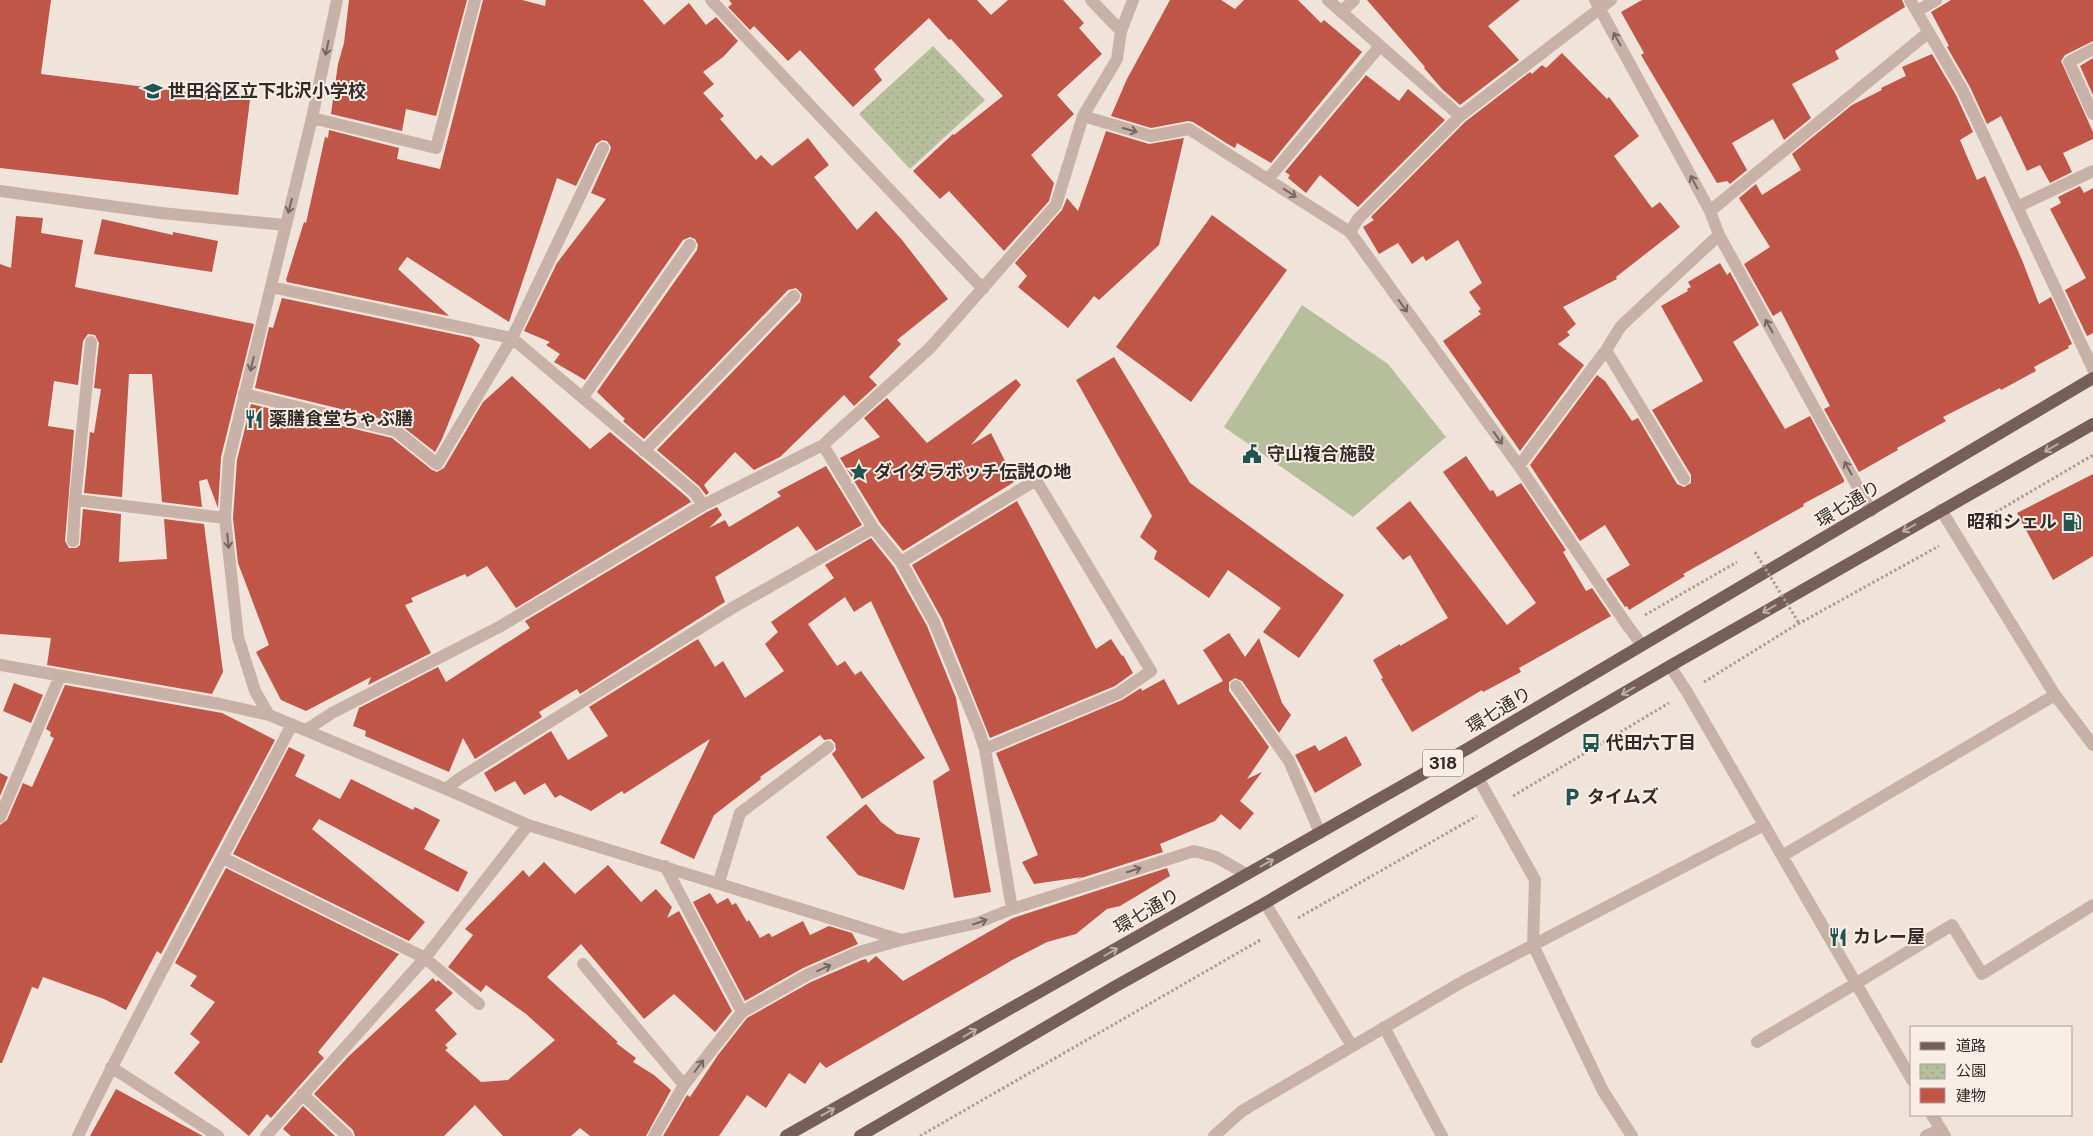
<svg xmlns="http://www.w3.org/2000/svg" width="2093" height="1136" viewBox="0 0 2093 1136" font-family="'Public Sans','Noto Sans JP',sans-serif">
	<defs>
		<pattern id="park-dots" width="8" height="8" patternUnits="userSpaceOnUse" patternTransform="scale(1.25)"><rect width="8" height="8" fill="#b7be9b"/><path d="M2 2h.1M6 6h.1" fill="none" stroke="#9ea386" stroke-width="1.8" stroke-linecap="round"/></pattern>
	</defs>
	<rect width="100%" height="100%" fill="#f0e3da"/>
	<!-- park -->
	<path fill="url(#park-dots)" d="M933 46 985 100 910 169 859 114Z"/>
	<!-- pitch -->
	<path fill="#b7be9b" d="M1302 305 1388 364 1446 437 1353 517 1224 427Z"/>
	<!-- building -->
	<path fill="#c05648" d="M0 0H51L41 74 250 100 238 195 0 168Z
		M349 0H467L436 116 406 109 402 131 331 114 338 64 344 43Z
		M483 0H522L545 6 546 0H643L664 25 689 3 706 25 716 17 738 41 723 57 703 72 714 84 703 93 724 116 720 119 756 160 761 155 772 166 808 138 829 165 814 177 857 230 876 211 902 240 948 299 897 340 901 344 869 377 877 385 854 406 844 395 780 457 754 470 735 452 704 485 709 493 706 495 699 486 657 450 800 302 802 294 796 288 788 290 644 439 623 421 625 419 597 392 697 250 698 245 695 239 690 237 683 240 585 380 554 362 560 354 546 345 550 342 524 331 557 263 606 199 591 193 610 151 611 147 607 141 602 140 596 144 576 186 557 178 509 322 407 257 398 269 449 316 287 282 286 280 304 222 306 223 325 137 328 138 329 130 399 148 397 159 440 169Z
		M729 0H977L991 15 1008 0H1063L1084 23 1079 28 1102 54 1057 95 1074 114 1031 155 1054 183 1049 201 1004 251 949 191 940 199 913 171 953 134 954 135 1003 96 951 39 949 40 929 18 874 69 882 80 853 107 800 50 788 61 754 26 750 30 728 7 732 4Z
		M1170 0H1221L1235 9 1244 0H1298L1321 23 1324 20 1362 52 1271 163 1237 143 1235 148 1231 146 1193 122 1188 121 1151 128 1111 116 1127 79Z
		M1367 0H1520L1488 26 1519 60 1460 105 1442 89 1424 68 1425 67Z
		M1642 0H1902L1905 7 1835 51 1839 59 1792 84 1811 118 1784 140 1773 119 1732 143 1747 170 1730 184 1727 181 1717 183 1641 55 1644 53 1621 12Z
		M1951 0H2093V41L2065 55 2061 61 2093 132V139L2063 153 2072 172 2050 183 2040 165 2027 171 2001 116 1987 124 1970 87 1947 47 1949 46 1931 12Z
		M1562 53 1607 99 1609 97 1639 136 1614 156 1652 208 1660 202 1680 227 1616 277 1617 279 1563 307 1576 324 1567 332 1570 335 1558 344 1584 365 1520 451 1443 341 1481 314 1478 311 1481 309 1469 292 1482 283 1458 240 1426 261 1423 256 1412 264 1398 243 1379 254 1363 227 1374 220 1371 217 1465 122 1530 72 1532 74 1542 65 1546 68Z
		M1932 54 1956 95 1973 132 1960 140 1977 180 1985 176 2022 260 2039 304 2051 297 2072 344 2068 346 2069 348 2034 367 2036 371 2001 390 2000 388 1943 417 1946 421 1897 448 1898 450 1859 472 1824 409 1830 406 1781 311 1773 316 1744 264 1770 247 1739 198 1756 184 1762 195 1801 170 1792 154 1852 105 1882 90 1881 88 1906 76 1902 67Z
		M2093 58V95L2080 66Z
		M1366 75 1399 101 1408 89 1445 120 1358 207 1320 175 1306 193 1288 178 1290 175 1285 172Z
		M1106 131 1149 144 1184 138 1159 245 1099 300 1094 296 1068 328 1018 287 1027 276 1015 263 1062 210 1067 198 1078 211Z
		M2080 186 2084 193 2093 188V333L2087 336 2065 290 2086 278 2050 209 2061 203 2058 197Z
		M1212 215 1287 270 1191 402 1116 347Z
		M16 216 43 218 41 233 83 240 75 287 254 324 221 457 218 508 207 479 199 481 202 507 162 502 152 374H129L122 497 84 493 90 432 94 433 101 389 94 388 99 343 95 335 88 334 83 341 78 385 54 381 48 426 74 430 65 541 69 548H76L80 545 83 509 121 514 119 562 167 559 164 519 204 524 223 672 212 694 47 665 51 638 0 634V264L11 268Z
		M102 219 173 235V232L218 241 212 272 94 254Z
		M1720 263 1727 275 1730 272 1759 325 1733 342 1785 429 1810 416 1844 480V482L1803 504 1804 506 1683 574 1685 576 1629 610 1627 606 1625 607 1606 579 1630 565 1605 525 1580 541 1530 465 1597 375 1605 381 1632 421 1638 418 1677 484 1684 487 1691 483V475L1652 410 1703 381 1661 306 1688 291 1687 289 1691 287 1688 282Z
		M282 298 472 338 480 345 442 439 435 452 398 423 255 388 269 327 273 328Z
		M1114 357 1190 483 1344 595 1299 658 1263 632 1281 608 1228 570 1209 598 1154 559 1157 551 1140 537 1152 516 1076 380Z
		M512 376 590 449 610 432 688 498 691 502 516 608 487 566 467 577 465 574 411 598 413 602 405 605 431 653 368 685 371 677 306 711 281 700 256 652 269 645 238 563 233 518 237 460 251 404 392 438 432 470 437 472 444 468 483 402Z
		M1016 379 1021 385 971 445 991 433 1014 479 1013 480 1014 482 903 551 880 523 840 458 880 437 864 418 887 398 927 443Z
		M1466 456 1490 491 1493 490 1497 497 1521 483 1566 550 1563 552 1586 591 1592 588 1611 616 1519 668 1521 672 1483 692 1482 690 1412 732 1381 679 1383 678 1373 660 1400 644V646L1448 618 1410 555 1403 560 1376 528 1410 501 1507 625 1536 603 1443 472Z
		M826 466 862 525 816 551 798 526 715 577 725 602 580 694 577 689 539 712 542 717 475 759 463 738 449 772 365 736 366 731 353 726 359 708 438 667 446 682 530 628 525 621 707 512 717 507 722 515 709 528 725 520 729 527 781 496 777 492Z
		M2093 474V556L2053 580 2017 513Z
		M1017 501 1096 649 1111 639 1122 656 1123 655 1133 673 1115 686 990 738 942 619 912 565Z
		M871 538 894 567 927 626 956 698 991 892 954 898 933 781 950 770 871 601 854 612 845 597 808 624 837 666 845 661 855 675 861 671 925 758 862 799 832 754 836 750 835 743 831 739 824 740 820 735 760 777 761 779 714 815 694 859 660 843 710 739 624 794 622 791 591 811 560 795 555 798 545 783 524 795 515 781 495 792 484 773 551 731 568 760 608 736 589 707 698 639 715 667 723 661 745 698 784 671 765 644 778 632 771 622 834 578 825 565Z
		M1229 633 1245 657 1259 638 1282 703 1291 715 1279 733 1242 681 1235 678 1229 682V691L1269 747 1247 779 1262 772 1240 801 1254 813 1240 830 1221 814 1215 821 1160 844 1163 852 1075 880 1082 877 1034 884 1022 862 1038 855 996 753 1122 700 1141 688 1142 691 1164 679 1178 705 1223 681 1203 650Z
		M14 683 43 695 31 723 3 711Z
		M65 685 222 713 275 740 161 954 157 951 126 1010 104 999 43 977 38 989 32 987 2 1063H0V825L7 820 23 783 32 787 54 738 50 736 51 732 46 729Z
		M1346 736 1362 765 1315 793 1295 755 1315 745 1319 751Z
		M289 747 305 755 295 776 340 799 351 779 413 810 415 807 440 820 424 849 468 872 458 892 319 819 312 829 425 922 409 941 233 854Z
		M0 773 8 777 0 796Z
		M866 804 881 822 897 834 920 838 904 890 858 875 826 837Z
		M544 862 575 894 608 865 641 902 656 889 672 907 667 918 679 911 732 1011 715 1032 674 994 644 1019 581 944 547 977 618 1042 616 1043 636 1058 633 1062 654 1075 671 1090 646 1136H590L580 1128 571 1136H503L475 1105 444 1136H355L353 1130 314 1094 348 1057 433 978 436 982 438 980 453 993 435 1010 457 1034 445 1045 448 1048 445 1050 481 1082 508 1080 555 1040 526 1014 486 985 481 992 448 967 473 935 465 929 523 870 529 877Z
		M226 868 399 954 318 1052 324 1058 271 1118 267 1114 249 1136 174 1073 200 1042 190 1034 215 1002 190 986 197 976 175 963Z
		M1167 868 1170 876 1120 906 1107 909 1076 934 1047 942 1014 959 826 1068 820 1062 805 1084 789 1073 766 1108 747 1095 719 1136H663L687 1095 690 1097 718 1055 747 1018 811 982 862 960 866 959 868 963 876 956 903 981 1013 918Z
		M710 893 717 904 728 898 732 905 736 903 747 922 749 920 760 938 769 933 772 937 803 921 810 935 829 926 852 933 858 944 803 968 745 1001 693 902Z
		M116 1089 203 1136H90Z
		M303 1106 335 1136H291L283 1129Z"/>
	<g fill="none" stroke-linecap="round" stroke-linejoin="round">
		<!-- path -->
		<path stroke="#b39b91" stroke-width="3" stroke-dasharray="2.5 2.5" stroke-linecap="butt" d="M1974 525 2093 455
			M1645 615 1737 562
			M1798 624 1939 546
			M1704 682 1799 623
			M1513 796 1669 703
			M1298 918 1477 816
			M920 1136 1262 939"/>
		<!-- minor -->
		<path stroke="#c8b2a7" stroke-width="12" d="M711 0 983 289
			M1091 0 1121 31
			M1328 0 1460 116
			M1595 0 1710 211 1719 235 1871 511
			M1910 0 1963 91 2093 369
			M1917 11 1936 0
			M1341 12 1354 0
			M2093 49 2069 62 2093 114
			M1083 116 1151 136 1189 129 1350 232 1519 466 1627 625 1642 645
			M312 118 436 148 475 0
			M1269 178 1379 47
			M0 191 161 213 285 225
			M2017 207 2093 171
			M1710 211 1929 32
			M1350 232 1358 219 1460 116 1611 0
			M271 287 512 338 694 492 703 505
			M1606 350 1684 479
			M244 394 396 431 437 464 512 338 603 148
			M583 397 690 245
			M823 445 873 528 901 562 934 622 979 731 985 749 1012 909
			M644 451 794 296
			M1519 466 1606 350 1621 326 1719 235
			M75 500 225 518
			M1941 510 2055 695 2093 745
			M73 541 75 500 91 342
			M901 562 1036 480 1151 671 1119 693 985 749
			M0 665 220 704 269 715 446 789 528 825 901 940
			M1670 666 1687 692 1912 1080
			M1236 686 1289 761 1320 833
			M269 715 255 691 238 637 225 518 229 459 312 118 337 0
			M306 730 332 713 501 626 703 505 823 445 930 348 1056 205 1083 116 1117 59 1121 31 1133 0
			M1478 778 1535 880 1533 945 1603 1091 1632 1136
			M446 789 460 778 734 607 873 528
			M0 817 60 676
			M1782 856 2055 695
			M223 858 425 958 479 1004
			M665 866 742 1012
			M719 882 740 813 828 747
			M1265 903 1352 1046
			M583 964 684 1085
			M1384 1027 1442 1136
			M1757 1042 1855 984 1952 925 1982 974 2093 905
			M111 1067 218 1136
			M302 1094 347 1136
			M1932 1115 1945 1136
			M78 1136C145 996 222 862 292 724
			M266 1136 425 958 528 825
			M654 1136 684 1085 742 1012 807 975 859 952 901 940 977 923 1012 909 1194 851 1216 857 1246 874
			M1214 1136 1242 1111 1462 982 1764 825
			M1926 1136 1941 1129"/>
		<!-- major -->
		<path stroke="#765f59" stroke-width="12" d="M786 1136 1467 749 2093 378
			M860 1136 1116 986 1265 903 1670 666 2093 424"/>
		<!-- path-bridge -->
		<path stroke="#b39b91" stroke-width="3" stroke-dasharray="2.5 2.5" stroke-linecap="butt" d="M1755 552 1799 623"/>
	</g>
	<!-- one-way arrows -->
	<defs><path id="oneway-shaft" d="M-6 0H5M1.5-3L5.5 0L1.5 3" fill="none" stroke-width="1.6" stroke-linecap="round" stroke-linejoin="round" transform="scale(1.25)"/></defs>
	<g stroke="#776761">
		<use href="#oneway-shaft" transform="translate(1617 39) rotate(-118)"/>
		<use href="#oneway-shaft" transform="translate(327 48) rotate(102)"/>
		<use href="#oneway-shaft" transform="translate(1130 130) rotate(16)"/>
		<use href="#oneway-shaft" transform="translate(1694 182) rotate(-118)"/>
		<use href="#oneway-shaft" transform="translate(1290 193) rotate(33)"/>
		<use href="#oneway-shaft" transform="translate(290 206) rotate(104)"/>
		<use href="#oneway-shaft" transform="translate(1403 306) rotate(54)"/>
		<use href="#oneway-shaft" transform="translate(1769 326) rotate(-119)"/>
		<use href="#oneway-shaft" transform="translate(252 364) rotate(104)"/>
		<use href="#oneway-shaft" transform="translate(1498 438) rotate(54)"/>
		<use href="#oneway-shaft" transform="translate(1848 468) rotate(-119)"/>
		<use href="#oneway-shaft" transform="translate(228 541) rotate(84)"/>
		<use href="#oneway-shaft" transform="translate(1134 870) rotate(-18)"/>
		<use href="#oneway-shaft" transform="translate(980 922) rotate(-19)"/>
		<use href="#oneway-shaft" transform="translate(824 968) rotate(-24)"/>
		<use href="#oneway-shaft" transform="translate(699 1066) rotate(-53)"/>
	</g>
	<g stroke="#beaea7">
		<use href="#oneway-shaft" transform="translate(2051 448) rotate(150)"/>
		<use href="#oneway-shaft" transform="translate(1909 528) rotate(150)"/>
		<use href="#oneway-shaft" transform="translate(1769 609) rotate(150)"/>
		<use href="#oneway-shaft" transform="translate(1628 691) rotate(150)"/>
		<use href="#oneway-shaft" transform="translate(1267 863) rotate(-29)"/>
		<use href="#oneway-shaft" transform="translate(1111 952) rotate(-30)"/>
		<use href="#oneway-shaft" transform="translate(970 1033) rotate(-30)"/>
		<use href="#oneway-shaft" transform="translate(828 1112) rotate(-29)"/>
	</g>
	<!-- icons -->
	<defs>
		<g id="school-bare" transform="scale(1.5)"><path d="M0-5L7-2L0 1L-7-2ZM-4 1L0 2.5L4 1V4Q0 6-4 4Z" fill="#1f5450" stroke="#f8eee6" stroke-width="2.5" paint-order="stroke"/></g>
		<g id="restaurant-bare" transform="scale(1.5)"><path d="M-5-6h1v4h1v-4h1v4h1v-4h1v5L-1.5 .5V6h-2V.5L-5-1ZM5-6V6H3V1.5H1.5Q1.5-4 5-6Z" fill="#1f5450" stroke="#f8eee6" stroke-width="2.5" paint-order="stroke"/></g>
		<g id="civic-bare" transform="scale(1.5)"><path d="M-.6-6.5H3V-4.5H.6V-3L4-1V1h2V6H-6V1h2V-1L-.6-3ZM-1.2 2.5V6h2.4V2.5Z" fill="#1f5450" stroke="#f8eee6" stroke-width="2.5" paint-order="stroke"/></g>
		<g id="sight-bare" transform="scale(1.5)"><path d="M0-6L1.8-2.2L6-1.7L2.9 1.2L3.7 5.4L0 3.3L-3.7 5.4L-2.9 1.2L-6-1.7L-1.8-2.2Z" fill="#1f5450" stroke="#f8eee6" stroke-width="2.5" paint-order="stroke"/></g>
		<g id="fuel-bare" transform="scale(1.5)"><path d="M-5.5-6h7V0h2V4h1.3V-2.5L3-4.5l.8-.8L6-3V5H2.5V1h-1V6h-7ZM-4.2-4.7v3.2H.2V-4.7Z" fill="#1f5450" stroke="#f8eee6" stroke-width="2.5" paint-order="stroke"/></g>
		<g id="bus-bare" transform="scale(1.5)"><path d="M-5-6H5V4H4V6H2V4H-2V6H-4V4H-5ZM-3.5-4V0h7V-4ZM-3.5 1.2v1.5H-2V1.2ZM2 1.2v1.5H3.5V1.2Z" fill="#1f5450" stroke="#f8eee6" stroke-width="2.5" paint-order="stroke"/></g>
		<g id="parking-bare" transform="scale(1.5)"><path d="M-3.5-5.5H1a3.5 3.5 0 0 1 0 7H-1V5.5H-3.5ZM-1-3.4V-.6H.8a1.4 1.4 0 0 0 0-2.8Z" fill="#1f5450" stroke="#f8eee6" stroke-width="2.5" paint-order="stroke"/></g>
	</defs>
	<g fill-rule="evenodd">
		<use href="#school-bare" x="153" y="91"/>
		<use href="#restaurant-bare" x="254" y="419"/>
		<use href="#civic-bare" x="1252" y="454"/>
		<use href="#sight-bare" x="859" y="472"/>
		<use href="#fuel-bare" x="2072" y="522"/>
		<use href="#bus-bare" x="1591" y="743"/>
		<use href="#parking-bare" x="1572" y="797"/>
		<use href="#restaurant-bare" x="1838" y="937"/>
	</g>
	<g text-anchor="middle" stroke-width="4" stroke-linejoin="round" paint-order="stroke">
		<!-- shield labels -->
		<rect fill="#f8eee6" stroke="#6f6560" stroke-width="1" x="1423" y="749.5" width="40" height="27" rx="4"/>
		<g font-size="16" font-weight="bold" fill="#342a27">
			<text x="1443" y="769">318</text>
		</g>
		<!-- poi labels -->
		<g font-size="18" font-weight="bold" fill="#342a27" stroke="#f8eee6" text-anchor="start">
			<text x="168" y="97">世田谷区立下北沢小学校</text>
			<text x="269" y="425">薬膳食堂ちゃぶ膳</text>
			<text x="1267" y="460">守山複合施設</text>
			<text x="874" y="478">ダイダラボッチ伝説の地</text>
			<text x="2057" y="528" text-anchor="end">昭和シェル</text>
			<text x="1606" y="749">代田六丁目</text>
			<text x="1587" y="803">タイムズ</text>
			<text x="1853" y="943">カレー屋</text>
		</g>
		<!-- street labels -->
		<g font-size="18" fill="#342a27" stroke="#f8eee6">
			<text transform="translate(1848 504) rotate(-31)" y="6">環七通り</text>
			<text transform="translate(1499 710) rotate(-31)" y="6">環七通り</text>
			<text transform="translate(1147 911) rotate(-30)" y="6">環七通り</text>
		</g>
	</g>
	<!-- legend -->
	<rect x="1910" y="1026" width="162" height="90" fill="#f8eee6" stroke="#aaa09a"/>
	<rect x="1920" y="1042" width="25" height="8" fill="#765f59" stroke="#aaa09a"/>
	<text x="1956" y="1051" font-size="15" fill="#342a27">道路</text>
	<rect x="1920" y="1064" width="25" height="15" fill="url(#park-dots)" stroke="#aaa09a"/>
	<text x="1956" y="1076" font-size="15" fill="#342a27">公園</text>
	<rect x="1920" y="1088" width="25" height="15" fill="#c05648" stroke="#aaa09a"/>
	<text x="1956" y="1101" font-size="15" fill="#342a27">建物</text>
</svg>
